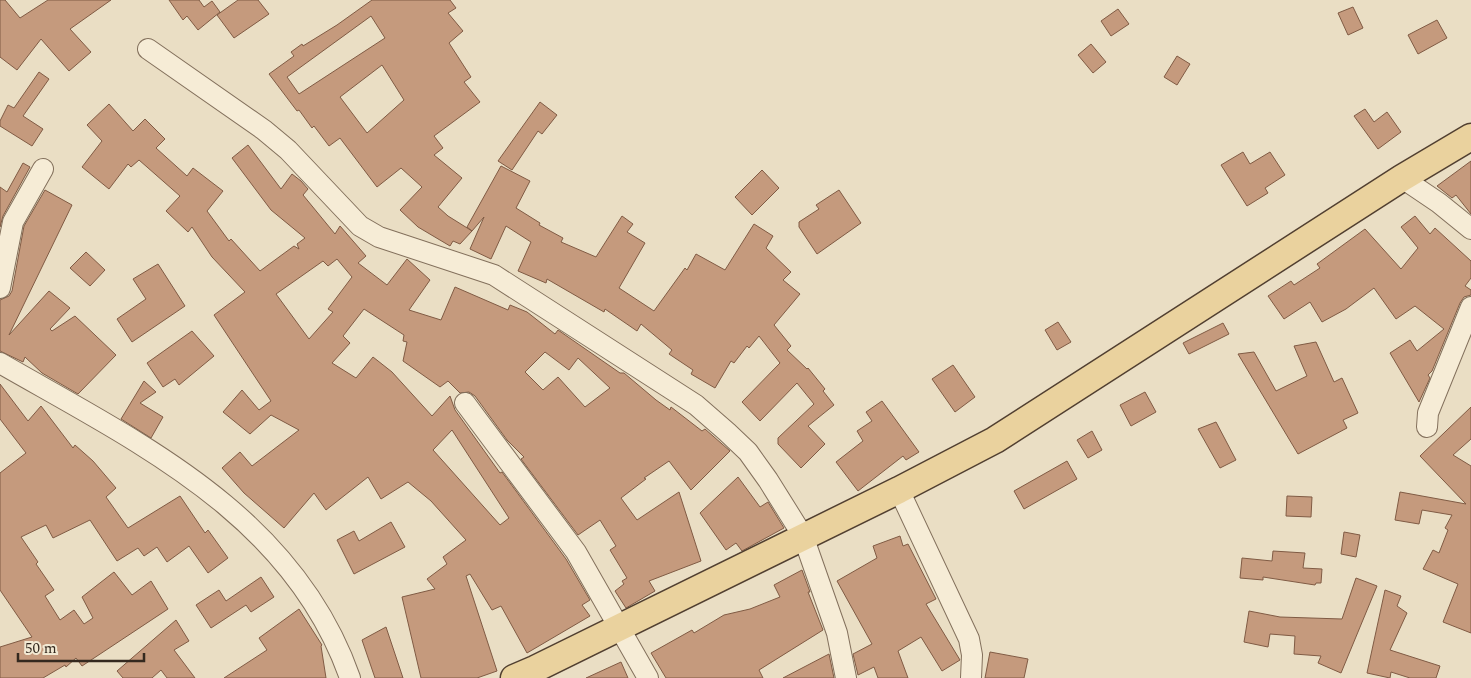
<svg xmlns="http://www.w3.org/2000/svg" width="1471" height="678" viewBox="0 0 1471 678" font-family="Spectral,serif">
	<rect width="100%" height="100%" fill="#eadec4"/>
	<!-- building -->
	<path fill="#c59a7d" stroke="#805b44" fill-rule="evenodd" d="M0 0H5L20 18 48 0H111L70 29 91 52 69 71 41 39 17 70 0 57Z
		M169 0H199L204 7 212 1 220 12 198 30 187 16 183 20Z
		M238 0H258L269 14 234 38 217 15Z
		M372 0H450L456 8 448 13 463 31 449 43 471 77 464 82 480 102 434 136 443 148 434 155 462 178 438 207 448 216 472 231 460 244 453 241 450 246 418 227 400 210 422 187 401 168 377 187 340 138 329 146 314 126 312 128 299 110 297 111 269 74 294 56 291 52 302 44 303 46 337 25ZM371 16 385 38 299 94 287 77ZM382 65 404 100 367 133 340 97Z
		M1353 7 1363 28 1348 35 1338 13Z
		M1118 9 1129 24 1111 36 1101 21Z
		M1437 20 1447 38 1418 54 1408 35Z
		M1091 44 1106 62 1093 73 1078 55Z
		M1177 56 1190 64 1177 85 1164 77Z
		M39 72 49 79 23 116 43 129 32 146 0 126V121L8 105 14 108Z
		M540 102 557 115 542 134 538 131 512 170 498 161Z
		M109 104 133 131 145 119 165 139 156 148 187 176 193 168 223 191 207 211 229 241 231 239 260 271 294 246 299 249 297 244 305 238 271 210 232 158 248 145 281 189 292 174 301 181 308 189 303 195 335 234 340 226 366 256 358 263 387 285 407 259 430 280 409 310 441 320 455 287 508 310 510 305 527 312 555 334 558 330 620 373H624L656 400 670 410 671 407 702 431 705 429 730 451 691 490 669 461 644 478 646 479 621 498 637 520 679 492 701 561 649 581 655 591 626 608 615 591 624 584 622 581 627 578 610 550 616 546 600 520 578 535 521 459 524 457 507 440 475 396 469 392 460 393 448 381 440 387 403 361 407 342 403 341 404 335 364 309 343 336 350 343 332 363 356 378 373 357 392 372 432 416 450 396 455 410 500 473 502 472 566 559 590 600 582 605 590 616 527 653 501 606 492 610 470 574 466 576 497 671 477 678H421L402 597 435 589 427 579 447 564 443 557 466 540 431 501 408 482 381 499 368 477 326 510 314 493 284 528 244 493 222 468 240 452 252 466 299 430 271 415 250 434 223 412 242 390 259 410 271 401 214 315 245 292 212 257 192 227 188 232 166 211 180 196 139 160 131 167 128 164 109 189 82 167 102 141 87 125ZM337 259 352 277 328 309 333 312 309 339 276 294 323 261 328 266ZM545 352 569 370 578 358 610 388 585 407 558 377 543 390 525 372ZM452 430 509 518 500 525 433 450Z
		M1365 109 1374 122 1387 112 1401 132 1378 149 1354 116Z
		M1243 152 1250 164 1270 152 1285 175 1265 188 1268 193 1247 206 1221 165Z
		M1471 161V214L1456 195 1452 198 1437 186Z
		M23 163 30 167 3 216 0 227V187L7 192Z
		M501 166 530 181 516 208 540 223 539 225 563 238 561 242 596 257 622 216 633 224 627 232 645 243 619 288 654 311 685 268 687 270 696 254 725 270 754 224 773 236 766 248 791 272 783 280 800 294 774 325 791 346 787 350 807 369 808 368 825 389 823 391 834 405 808 426 825 444 801 468 778 444V438L814 404 797 383 760 421 742 402 780 363 759 336 749 348 747 346 734 363 731 361 715 388 691 374 693 370 669 354 672 350 641 324 637 331 605 309 604 312 547 279 546 283 518 271 531 242 506 226 491 259 470 249 484 217 472 231 467 227Z
		M762 170 779 188 752 215 735 197Z
		M45 190 72 205 9 335 49 291 70 308 50 329 52 331 75 316 116 355 78 394 42 373 25 357 23 362 0 351V300L9 296 12 291 24 226Z
		M839 190 861 223 817 254 799 227V222L819 209 816 205Z
		M1415 216 1430 234 1435 228 1471 261V278L1465 286 1471 290V295L1464 297 1460 303 1432 371 1428 375 1430 378 1419 402 1390 353 1410 340 1417 351 1444 329 1415 306 1396 319 1374 288 1346 309 1322 322 1310 302 1284 319 1268 296 1291 281 1294 285 1320 268 1317 264 1365 229 1401 269 1418 248 1401 227Z
		M86 252 105 270 90 286 70 268Z
		M158 264 185 306 132 342 117 319 146 299 133 279Z
		M1058 322 1071 342 1057 350 1045 330Z
		M1223 323 1229 334 1189 354 1183 343Z
		M192 331 214 356 179 385 175 379 163 387 147 363Z
		M1316 342 1334 382 1342 378 1358 413 1343 420 1347 428 1298 454 1238 354 1254 352 1276 391 1307 376 1294 346Z
		M953 365 975 397 955 412 932 379Z
		M144 381 156 392 140 403 163 417 151 438 121 419Z
		M0 384 28 421 41 406 73 448 75 445 93 461 116 488 106 497 128 528 180 496 205 533 208 530 228 558 208 573 189 546 167 562 157 547 144 556 138 548 117 561 90 520 53 538 46 525 21 537 38 562 36 564 54 590 45 596 60 620 74 610 84 624 93 618 82 597 114 572 132 595 151 581 168 609 82 666 76 658 66 667 65 665 43 678H0V647L32 637 0 590V473L26 453 0 419Z
		M1145 392 1156 412 1131 426 1120 405Z
		M882 401 919 452 906 460 903 456 858 491 836 462 863 441 857 431 872 421 866 412Z
		M1471 407V439L1453 455 1471 466V633L1443 622 1458 584 1423 569 1433 550 1439 553 1448 530 1445 528 1452 515 1422 510 1419 524 1395 520 1400 492 1466 504 1420 456Z
		M1216 422 1236 460 1220 468 1198 429Z
		M1092 431 1102 450 1088 458 1077 440Z
		M1067 461 1077 479 1024 509 1014 491Z
		M738 477 760 507 768 502 784 528 742 551 736 543 726 550 700 513Z
		M1287 496 1312 497 1311 517 1286 516Z
		M391 522 405 547 354 574 337 540 354 531 359 541Z
		M1344 532 1360 535 1356 557 1341 554Z
		M900 536 903 546 908 544 936 599 926 604 960 660 942 671 921 637 898 651 908 678H878L874 667 858 675 853 654 872 644 837 581 877 558 873 546Z
		M1273 551 1305 553 1303 568 1322 569 1321 583H1316L1315 585 1263 577V580L1240 578 1242 558 1272 561Z
		M802 570 810 592H808L823 630 759 670 763 678H666L651 653 692 630 694 633 724 615 750 609 780 597 774 585Z
		M261 577 274 597 251 612 246 605 211 628 196 605 219 590 226 601Z
		M1356 578 1377 586 1341 673 1318 663 1321 656 1294 654 1295 636 1270 634 1268 647 1244 642 1249 611 1280 617 1342 619Z
		M1385 590 1401 596 1397 606 1407 613 1390 650 1440 666 1436 678H1410L1391 672 1390 678 1367 673Z
		M299 609 322 645 321 646 326 678H224L267 650 259 638Z
		M176 620 189 641 174 650 195 678H167L161 670 152 678H123L117 671Z
		M386 627 403 678H375L362 640Z
		M990 652 1028 659 1024 678H985Z
		M829 654 834 678H783Z
		M621 662 628 678H586Z"/>
	<g fill="none" stroke-linecap="round" stroke-linejoin="round">
		<!-- minor casing -->
		<g stroke="#83705c" stroke-width="22">
			<path id="minor" d="M148 49 264 130 288 150 360 226 379 237 494 275 696 405 727 432 748 452 768 480 803 536 837 633 846 678
				M1402 178 1439 203 1471 229
				M0 288 13 222 43 169
				M0 363C139 443 293 515 350 678
				M465 403 576 552 648 678
				M1427 427 1428 413 1471 307
				M899 490 969 639 972 655 971 678"/>
		</g>
		<!-- major casing -->
		<g stroke="#513f30" stroke-width="29">
			<path id="major" d="M514 678 535 669 899 490 995 440 1402 178 1471 137"/>
		</g>
		<!-- minor -->
		<use href="#minor" stroke="#f6ecd6" stroke-width="20"/>
		<!-- major -->
		<use href="#major" stroke="#ead29e" stroke-width="26"/>
	</g>
	<!-- scale -->
	<path d="M18 653v8h126v-8" fill="none" stroke="#34291f" stroke-width="2.5"/>
	<text x="25" y="653" font-size="15" fill="#34291f" stroke="#f2e9d3" stroke-width="4" paint-order="stroke">50 m</text>
</svg>
